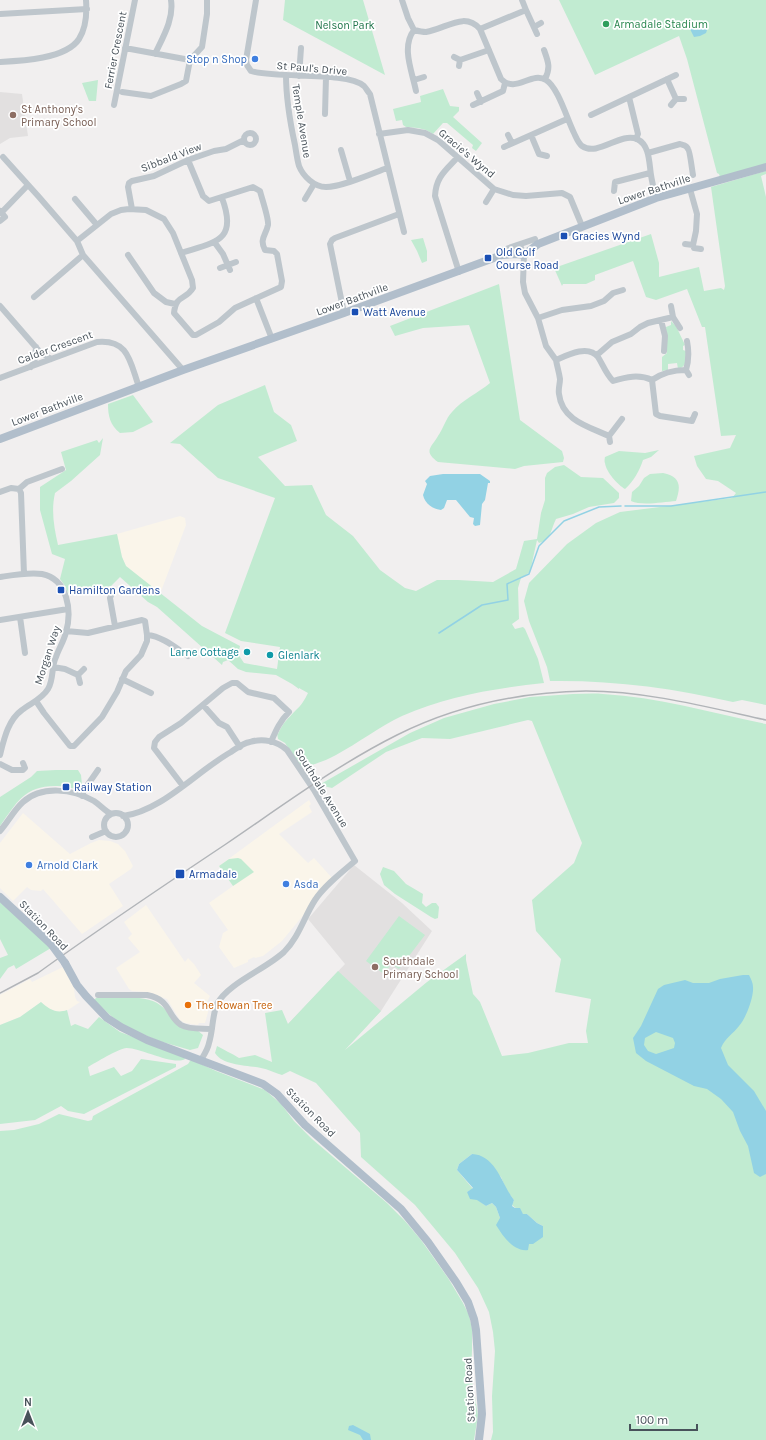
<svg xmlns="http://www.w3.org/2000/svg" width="766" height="1440" viewBox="0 0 766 1440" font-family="Karla,sans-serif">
	<rect width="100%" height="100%" fill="#f1efef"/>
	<!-- commercial -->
	<path fill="#faf5ea" d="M180 516 185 518 186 525 160 594 126 566 122 557 117 534Z
		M309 800 311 804 309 806 312 812 279 834 308 863 314 858 333 879 282 941 263 956 255 958 254 957 248 960V962L234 968 219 947 223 933 228 930 209 903 233 886 219 866Z
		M23 813 70 854 91 843 99 840 110 841 118 844 125 851 133 866 131 869 109 884 123 906 82 934 43 889 41 891 31 890 27 887 13 901 0 888V843Z
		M146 905 185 962 188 958 194 964 201 975 194 983 210 996 207 1002 210 1005 205 1023H199L198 1025 185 1023 180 1020 167 999 147 992 132 991 129 989 116 968 140 952 128 938 132 934 124 922Z
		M63 967 74 988 75 997 77 1001 80 1002 68 1010 60 1012 49 1009 41 1002 20 1017 0 1025V995L30 979 32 982Z"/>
	<!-- education -->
	<path fill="#e2e0e0" d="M0 92 22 94 28 136 10 138 0 144Z
		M354 865 402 903 432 931 381 1011 330 1064 288 1024 345 964 308 919Z"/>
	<!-- green -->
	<path fill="#c1ebd1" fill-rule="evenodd" d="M285 0H363L385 75 283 20Z
		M559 0H766V167L721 180 719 174 717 173 687 59 679 36 595 75Z
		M98 80 96 101H89L82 83Z
		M443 89 450 106 459 107V111L453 117 482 143 476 151 472 148 473 145 447 123H443L433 134 426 130 418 128 406 127 403 125 402 120 396 121 393 109 421 102 420 96Z
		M766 171V174L761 176 766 197V705L742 700 733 702C673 688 612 680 550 681L547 667 529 621 524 601 529 583 567 544 596 523 620 512 732 498 736 493 718 481 706 479 697 466 694 456 730 448 736 435 721 436 705 327H702L687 289 656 300 646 297 633 261 595 275V280L586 284H563L562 286 554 268 651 234 659 263V277L699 267 704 291 721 288 724 290 725 286 711 187Z
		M423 238 427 251V261L422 263 417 251 411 240Z
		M499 284 520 420 562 451 564 458 563 462 524 466 515 469 438 462C423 451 431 448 438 436 443 429 446 418 452 412 462 400 478 393 490 383L469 325 423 328 395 336 390 326Z
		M671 321 676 326 685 345 683 346V350L686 351C686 359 687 367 678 369L677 363 668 364V370L662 371V357L667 353 666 327 671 325Z
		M265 385 274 412 291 425 297 441 258 457 285 486 312 485 326 515 353 536 380 570 405 588 416 591 437 580H458L493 582 516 569 524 541 537 539 541 513 545 500V478L547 473 555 467 564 465 581 477 603 478 619 493V498L614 503 589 507 573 514 556 519C551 529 551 540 539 543L537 540 530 572 521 578 518 588 519 619 512 624 515 629 523 627 525 629 538 659 544 683C496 688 446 696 402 716 379 727 358 743 336 755 326 761 313 764 302 769L285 743 278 739 277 733 278 734C284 721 287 720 296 710 301 706 305 699 308 693L299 688V689L292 684 276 675 246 672 238 669 228 660 223 662 222 665 157 607 148 602 120 577 111 586 69 595 65 586 60 579 65 559 52 554 40 510V487L66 470 61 452 97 440 99 443 103 438 100 455 71 481 55 493C51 511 54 527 58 545L117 534 122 557 126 566 202 626 240 646 238 654 244 663 277 669 280 647 241 641 225 633 275 498 218 478 180 444 170 443 218 405Z
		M133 395 153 422 133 432 120 433C110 425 108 416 108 404Z
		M659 450 651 457 643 460C640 470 633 482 625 489 618 485 606 472 605 463 604 462 605 457 605 457L619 451 645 453Z
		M663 473C681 477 681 486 676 501 663 502 642 506 631 501L632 492 639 486 644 478 650 474Z
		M573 694C583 694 593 693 603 694 658 697 712 713 766 724V1440H491L493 1432 492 1396 495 1351 493 1332 489 1312 478 1288 455 1253 415 1205 361 1157 360 1133 316 1083 290 1071 282 1075C275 1073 268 1069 261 1068 247 1065 223 1066 215 1053L217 1046C224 1050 231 1053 239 1058L255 1055 272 1062 265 1013 282 1010 288 1024 338 971 381 1011 345 1050 427 982 466 954V960L473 994 480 1002 502 1056 528 1053 569 1043H588L586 1031 591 999 555 992 561 959 536 931 532 900 574 863 582 843 532 721 528 720 450 739 422 738 386 752 332 788 319 785 410 733 444 718 494 704 530 697ZM472 1154 501 1177 507 1191 514 1200 512 1205 523 1214H527L537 1223 543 1226 529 1244 500 1218 496 1207 492 1203 486 1206 467 1192 473 1189 457 1170 459 1164Z
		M56 770H78L81 775 82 785 80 789C72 789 65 786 58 786 25 785 17 802 0 826V797L31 777 37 771Z
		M238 858 241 859 254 872 233 886 219 866 229 859Z
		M383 867 394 871 406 884 423 894 422 903 426 907 432 903H436L439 907 438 918 435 919 431 917 395 894 384 885 380 874Z
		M0 902 51 948 16 969 14 965 8 968 0 979V958L8 955 0 939Z
		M399 916 425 935 399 969 391 964 384 974 366 961Z
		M96 998C114 998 146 994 160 1005 167 1010 171 1017 176 1024L197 1030 203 1035 198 1048 190 1050 159 1041 140 1033 123 1025 110 1015 94 1000Z
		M41 1002C49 1009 56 1014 67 1010L71 1026 75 1024 88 1029 99 1017 120 1032 184 1056 185 1059C174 1066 141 1048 127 1048 121 1047 95 1063 88 1067L90 1076 114 1067 121 1076 132 1071 141 1059 176 1064V1067L84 1114 68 1111 61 1106 35 1120 0 1124V1025L20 1017Z
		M192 1060 216 1071 265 1090 281 1104 294 1121 312 1139 387 1203 405 1221 421 1240 448 1278 463 1303 469 1315 472 1329V1350L471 1374 478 1415 474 1440H0V1131L14 1130 39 1124 59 1114 88 1121 92 1120 93 1116 188 1064 190 1061Z"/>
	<!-- water -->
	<path fill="#92d2e4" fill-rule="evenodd" d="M698 22 704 24 707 30 706 33 700 36 694 37 690 29 692 24Z
		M443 474H480L490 481V483H488L485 500 482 504 480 525 475 526 473 524 474 518 470 517 456 500H447L444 508 441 510C433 509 425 504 423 495L427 484 425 481 430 476Z
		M743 975H749C751 979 753 983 753 987 754 997 746 1018 739 1026 733 1034 725 1038 721 1048L728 1065 754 1091 766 1111V1174L760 1177 754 1173 748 1146 740 1131 733 1112 721 1099 707 1089 694 1086 646 1061 636 1053 633 1038 641 1026 658 989 664 985 685 980 693 983H709L720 979ZM656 1032 673 1038 675 1043 674 1048 656 1054 648 1051 644 1045 645 1038Z
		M472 1154C496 1155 502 1185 514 1200L512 1206 515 1208H520L523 1214H527L537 1223 543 1226V1237L533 1244H529L528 1250C513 1252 503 1236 496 1225L500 1218 496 1207 492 1203 486 1206 477 1200 470 1199 467 1192 473 1188 457 1170 459 1164Z
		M353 1425 370 1434 371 1440H363L360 1435 348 1430 349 1426Z"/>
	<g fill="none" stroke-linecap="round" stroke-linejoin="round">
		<!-- stream -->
		<path stroke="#92d2e4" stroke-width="1.5" d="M625 506H671L766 492
			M439 633 482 605 508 600 507 584 529 574 539 546 564 521 599 507 621 506"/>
		<!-- minor -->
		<path stroke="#bec6cc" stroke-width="6" d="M256 0 246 60 247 65 251 71C277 79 347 71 364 86 366 88 368 92 370 94L404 232
			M402 0 408 18 414 30C418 31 422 32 426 32 446 29 464 11 480 29L501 79C516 94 531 71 546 80 558 87 567 119 574 133 576 137 578 143 582 146 598 157 620 132 637 139 650 145 649 163 651 175 652 182 654 190 656 198
			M522 0 526 10
			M0 14 87 9
			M534 27 541 23
			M480 29 526 10 537 34
			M414 30C401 47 412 71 416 91
			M125 48 190 60
			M544 50C548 61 551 68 545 79
			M155 54C163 37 174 19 171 0
			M454 57 460 60 459 66
			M460 60 489 50
			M0 62C21 61 66 59 79 39 86 28 87 13 86 0
			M286 75C286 99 290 122 295 145 296 151 297 159 299 166 303 176 314 187 326 187 342 187 371 174 387 168
			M299 76 301 48
			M667 79 676 99
			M414 80 424 77
			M122 92 151 96 181 84 186 81 190 60 202 47 207 14V0
			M477 93 481 102
			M629 97 638 134 636 139
			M114 105 135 0
			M473 105 503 91 505 83
			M671 105 676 99H684
			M325 114 326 77
			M591 115 676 75
			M244 139a6 6 0 1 1 12 0a6 6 0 1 1-12 0Z
			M379 134 408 130 425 133 438 140 494 189 513 195 526 196 562 193 570 197 582 226
			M508 135 512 143
			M531 135 539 154 547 156
			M504 147 567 119
			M341 150 350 181
			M648 153 680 144C683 145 687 145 688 149 690 151 692 170 693 175
			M3 157 39 197 77 241 83 255 183 370
			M457 158C445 171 436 177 435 196L459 272
			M690 189 697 214 696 231 693 245
			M614 191 615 182 650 173
			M75 199 97 225
			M305 199 314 184
			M486 202 494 189
			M132 209 128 187 129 183 132 181 154 176 188 160 214 151 226 149 244 140
			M0 211 5 217 0 221
			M1 213 28 185
			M77 241 111 214 121 210 129 209 146 210 164 219 173 233 192 280 193 288C185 301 176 294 174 313L193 335H196L219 322 235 308 281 287 282 281 277 254 274 251 265 250C259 239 266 235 268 225 269 219 262 199 260 191L253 187 209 201 203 196 188 160
			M215 243 223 254 230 270
			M685 244 693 245 694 248 701 249
			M520 245 524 255 523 282 525 293 538 318 546 346 556 360C567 355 588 344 598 357 603 365 606 374 613 381 626 377 639 374 652 380
			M503 250 535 239
			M181 253C216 242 238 241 222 198
			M128 255 154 293 166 302 175 304
			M220 268 236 262
			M34 297 83 255
			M256 298 272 339
			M0 306 40 352 51 359
			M671 306 673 317 680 328
			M344 313 330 244 332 240 335 238 399 214
			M538 318 562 310 591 306 604 301 613 293 623 290
			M661 320 665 336 664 351
			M687 341C689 351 689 360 686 370L689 375
			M597 355 612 342 631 334 640 327 648 323 673 317
			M556 360C557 366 559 372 560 379 560 384 558 389 559 394 562 421 590 427 609 436L610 442
			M31 367 35 359 36 347
			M0 378 97 342C129 339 130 362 139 387
			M652 380 656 414 660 416 692 421 695 414
			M652 380C662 373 674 370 686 370
			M609 436 622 419
			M19 489 27 482 62 469
			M0 492 11 488 19 489 21 493 24 574
			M0 577C13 575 29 572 42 574 68 579 72 611 66 632 64 641 59 648 56 657 51 667 54 679 48 689 42 699 31 703 22 710 8 720 4 739 0 755
			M112 593 110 598 115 626
			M20 617 25 653
			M0 620 68 609
			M147 635C162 636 176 648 188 656
			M53 667 65 669 78 675
			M122 679 151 693
			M80 683 78 675 84 669
			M36 701 44 713 70 746H74L102 717 117 692 126 671 141 655 147 641V635L145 621 142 620 88 633 66 631
			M203 705 219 723 227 727 240 747
			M0 764 12 770H23L25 768 23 763
			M183 786 154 748 155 742 159 737 181 723 223 688 232 683H237L248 692 274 698 289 712C280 721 276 730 271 742
			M82 796 84 790 98 770
			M104 825a12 12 0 1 1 24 0a12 12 0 1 1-24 0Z
			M123 816C162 811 197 771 231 752 237 748 243 743 250 742 263 738 277 741 287 750L314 790 355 861
			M0 831C8 822 14 810 23 802 42 785 73 789 94 801 100 805 105 811 111 814
			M92 837 106 831
			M98 995H147C172 1000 166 1015 181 1025 190 1030 203 1028 212 1029
			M201 1060C204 1055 208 1049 209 1043 213 1031 212 1016 217 1004 228 983 266 969 284 952 299 937 304 917 315 900 325 885 341 873 355 861"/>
		<!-- major -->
		<path stroke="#b1becb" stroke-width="8" d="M0 439 183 370 344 313 502 255 516 254 524 255 538 244 656 198 766 167
			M0 897 51 944
			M65 963 77 985 86 996 107 1018 121 1027 147 1040 263 1084 277 1094 305 1125 401 1209 428 1242 456 1282 468 1302 474 1319 476 1330 482 1414 479 1440"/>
		<!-- rail -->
		<path stroke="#b1b4b8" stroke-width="1.5" d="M0 993 38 973C100 928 163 886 226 844 282 806 337 765 397 735 455 706 521 692 586 691 646 691 707 707 766 720"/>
		<!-- major-bridge -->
		<path stroke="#b1becb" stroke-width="8" d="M51 944 65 963"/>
	</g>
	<!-- markers -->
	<circle fill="#2e9e5b" stroke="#fff" stroke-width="1.5" cx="606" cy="24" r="4"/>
	<g fill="#3f7fe0" stroke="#fff" stroke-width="1.5">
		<circle cx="255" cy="59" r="4"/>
		<circle cx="29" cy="865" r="4"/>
		<circle cx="286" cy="884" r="4"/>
	</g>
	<g fill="#8d6e63" stroke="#fff" stroke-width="1.5">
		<circle cx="13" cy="115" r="4"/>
		<circle cx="375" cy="967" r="4"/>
	</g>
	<g fill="#1a4fb4" stroke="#fff" stroke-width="1.5">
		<rect x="560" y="232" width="8" height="8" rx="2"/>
		<rect x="484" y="254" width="8" height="8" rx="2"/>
		<rect x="351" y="308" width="8" height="8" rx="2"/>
		<rect x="57" y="586" width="8" height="8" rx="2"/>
		<rect x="62" y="783" width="8" height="8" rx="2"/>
		<rect x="175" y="869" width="10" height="10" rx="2"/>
	</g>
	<g fill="#0f9aa8" stroke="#fff" stroke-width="1.5">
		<circle cx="247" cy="652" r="4"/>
		<circle cx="270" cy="655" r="4"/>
	</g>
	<circle fill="#e8710a" stroke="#fff" stroke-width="1.5" cx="188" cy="1005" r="4"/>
	<g text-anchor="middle" stroke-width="3.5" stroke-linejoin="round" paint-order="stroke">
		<!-- leisure labels -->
		<g font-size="11" fill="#27864d" stroke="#fff" text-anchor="start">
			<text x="614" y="28">Armadale Stadium</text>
		</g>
		<!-- park labels -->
		<g font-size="11" fill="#20754b" stroke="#fff">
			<text x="345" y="29">Nelson Park</text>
		</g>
		<!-- street labels -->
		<g font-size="11" fill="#48525a" stroke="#fff">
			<text transform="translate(115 50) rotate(-79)" y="4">Ferrier Crescent</text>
			<text transform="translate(312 68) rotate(5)" y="4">St Paul's Drive</text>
			<text transform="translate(302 121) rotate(81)" y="4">Temple Avenue</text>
			<text transform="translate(467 153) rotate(40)" y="4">Gracie's Wynd</text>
			<text transform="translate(171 157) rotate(-21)" y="4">Sibbald View</text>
			<text transform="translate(654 189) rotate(-18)" y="4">Lower Bathville</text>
			<text transform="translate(352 299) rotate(-20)" y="4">Lower Bathville</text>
			<text transform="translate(55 347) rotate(-20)" y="4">Calder Crescent</text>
			<text transform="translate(47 409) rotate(-21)" y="4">Lower Bathville</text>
			<text transform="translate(47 655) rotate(-72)" y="4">Morgan Way</text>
			<text transform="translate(322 788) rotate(58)" y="4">Southdale Avenue</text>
			<text transform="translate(44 925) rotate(46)" y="4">Station Road</text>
			<text transform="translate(311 1112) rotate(45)" y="4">Station Road</text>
			<text transform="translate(469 1390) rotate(-93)" y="4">Station Road</text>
		</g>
		<!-- shop labels -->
		<g font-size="11" fill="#366cbe" stroke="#fff" text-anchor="start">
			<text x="247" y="63" text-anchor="end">Stop n Shop</text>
			<text x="37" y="869">Arnold Clark</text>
			<text x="294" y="888">Asda</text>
		</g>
		<!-- education labels -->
		<g font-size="11" fill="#785e54" stroke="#fff" text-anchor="start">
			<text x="21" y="113">St Anthony's<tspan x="21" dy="13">Primary School</tspan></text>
			<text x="383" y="965">Southdale<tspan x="383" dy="13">Primary School</tspan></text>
		</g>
		<!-- transit labels -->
		<g font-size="11" fill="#164399" stroke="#fff" text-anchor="start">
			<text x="572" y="240">Gracies Wynd</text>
			<text x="496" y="256">Old Golf<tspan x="496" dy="13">Course Road</tspan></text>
			<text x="363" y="316">Watt Avenue</text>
			<text x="69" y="594">Hamilton Gardens</text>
			<text x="74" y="791">Railway Station</text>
			<text x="189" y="878">Armadale</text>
		</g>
		<!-- culture labels -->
		<g font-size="11" fill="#0d838f" stroke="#fff" text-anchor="end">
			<text x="239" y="656">Larne Cottage</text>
			<text x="278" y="659" text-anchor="start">Glenlark</text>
		</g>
		<!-- food labels -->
		<g font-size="11" fill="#c56008" stroke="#fff" text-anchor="start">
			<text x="196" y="1009">The Rowan Tree</text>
		</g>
	</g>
	<!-- north arrow -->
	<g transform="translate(28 1412)" stroke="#ffffff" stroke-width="3" paint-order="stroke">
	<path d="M0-3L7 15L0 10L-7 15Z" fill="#48525a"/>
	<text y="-6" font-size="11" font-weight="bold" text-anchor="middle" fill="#48525a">N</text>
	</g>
	<!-- scale -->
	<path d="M630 1424v6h67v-6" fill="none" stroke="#48525a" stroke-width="2"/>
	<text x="636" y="1424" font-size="12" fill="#48525a" stroke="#ffffff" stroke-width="3" paint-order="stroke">100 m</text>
</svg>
